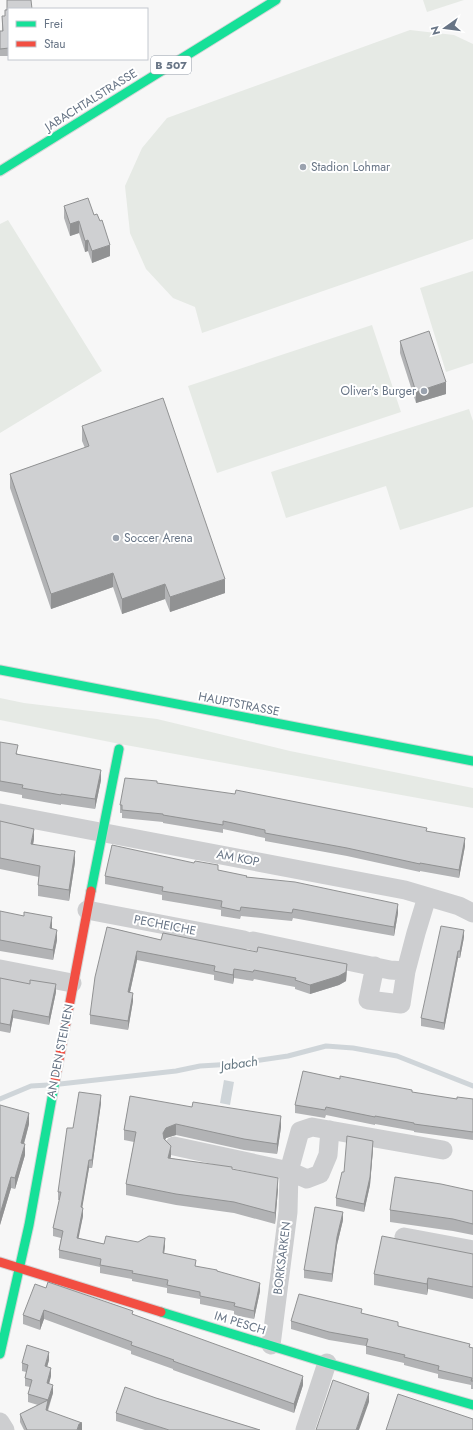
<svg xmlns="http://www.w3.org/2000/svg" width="473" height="1430" viewBox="0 0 473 1430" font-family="Jost,sans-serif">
	<rect width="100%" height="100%" fill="#f7f7f7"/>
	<!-- green -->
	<path fill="#e6eae5" d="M423 0H464L427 12Z
		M410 30 454 35 473 44V239L202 333 195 307 173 298 146 269 130 233 125 186 142 148 167 118Z
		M8 220 102 371 0 433V224Z
		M473 271V363L446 372 420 288Z
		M372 325 401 412 217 473 188 386Z
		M469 409 473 421V507L400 530 386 486 286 518 271 472Z
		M0 698 24 703 157 719 290 751 473 788V808L120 744 0 720Z"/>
	<!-- water -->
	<path fill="#cfd5d9" d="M224 1080 234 1082 230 1105 220 1103Z"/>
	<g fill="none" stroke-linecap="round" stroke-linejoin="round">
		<!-- stream -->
		<path stroke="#cfd5d9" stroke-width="5" d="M60 1084 176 1071 200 1066 234 1064 288 1056 326 1046 353 1048 397 1056 473 1086
			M0 1099 31 1086 48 1085"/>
		<!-- fast casing -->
		<g stroke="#d4d5d6" stroke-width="11">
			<path id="fast" d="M0 171 276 0
				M0 670 473 761
				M91 891 119 749
				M161 1312 327 1363 473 1405
				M0 1354 29 1225 55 1081"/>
		</g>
		<!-- jam casing -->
		<g stroke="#d4d5d6" stroke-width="11">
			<path id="jam" d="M55 1081 91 891
				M0 1262 161 1312"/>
		</g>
		<!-- street -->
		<path stroke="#cdced0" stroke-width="19" d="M0 813 405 890 459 906 473 913
			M87 910 244 940
			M253 941 390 970 406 971 416 933 427 897
			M375 966 368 1000 401 1004 406 971
			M0 969 72 983
			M174 1146 289 1171 307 1179 320 1174 328 1155 330 1130
			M404 1237 473 1250
			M271 1345 288 1212 289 1171 300 1131 312 1127 443 1150
			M0 1422 5 1430
			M305 1430 327 1363"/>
		<!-- fast -->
		<use href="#fast" stroke="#16e098" stroke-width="9"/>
		<!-- jam -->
		<use href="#jam" stroke="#f24e42" stroke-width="9"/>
	</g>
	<!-- wall -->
	<path fill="#b2b3b5" d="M9 9V56H0V31H2V16H5V10Z
		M64 206 110 256 92 263 88 251 85 252 79 233 70 236 64 218Z
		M400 341 446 394 416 403 400 353Z
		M82 426 225 593 170 612 165 599 122 614 113 587 51 609 10 488V474L85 448 82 441Z
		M0 742 18 754 101 780 95 809 61 804V805L22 798V795L0 791Z
		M157 783 427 831 465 846 459 878 420 871V872L347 856 265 841V838L223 829V833L163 823V822L122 818V813H120V805Z
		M0 821 34 839 33 844 75 862 69 901 38 896V885L39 877 0 869Z
		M218 870 398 913 394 936 293 918 292 921 241 916 240 919 221 916V910L162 900V895L105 884V876Z
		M0 911 52 927V929L57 940 53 960 0 951Z
		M107 927 161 940 347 972 346 981 339 985 310 994 295 989V987L254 979 253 981 234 978 233 984 214 980V975L137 960 130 992 133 1001 128 1030 90 1024V1015Z
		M464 937 460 958H458L444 1030 421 1026V1018Z
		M0 978 56 992 49 1025 13 1018 10 1033 0 1031Z
		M340 1079 412 1093 457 1099H473V1140L414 1132V1131L375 1124V1125L326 1115 325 1118 295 1113V1105Z
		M130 1096 281 1127 277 1154 244 1150 176 1135 166 1138 165 1140 171 1156 170 1158 232 1169 278 1189 275 1224 234 1213 176 1205 126 1195V1184L134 1142 124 1140V1130Z
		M101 1103 92 1168H89L82 1207 83 1216 78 1238 104 1244 138 1242 165 1246 164 1253 196 1266 217 1272 260 1291 254 1319 234 1315V1311L200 1304V1299L167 1293V1288L132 1281V1279L100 1273V1267L59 1258V1250L61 1238 53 1236V1228L60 1200H58V1192L73 1128Z
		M0 1105 29 1124 24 1144 25 1155 15 1189 11 1188 0 1225Z
		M373 1149 370 1185 364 1212 336 1206V1198L344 1172Z
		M473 1191V1235L453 1231 390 1222V1210Z
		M343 1220 337 1245 332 1282 304 1278V1270Z
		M473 1254V1299L428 1289 427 1295 374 1285V1274Z
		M46 1288 133 1315 303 1385 294 1413 173 1370V1369L131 1354V1351L44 1319 40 1330 23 1324V1315Z
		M362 1314 398 1326 473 1348V1389H471V1385L438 1378V1374L404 1365V1363L366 1354V1346L329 1340 291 1329V1321Z
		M49 1360 47 1367 51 1376 49 1384 53 1393 48 1411 82 1430H24L20 1422V1414L38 1405 28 1402V1394L30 1387 25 1386V1378L26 1372 22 1371V1363Z
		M156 1398 260 1430H145L116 1421V1413Z"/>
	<!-- shaded-wall -->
	<path fill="#919293" d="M79 221V233L70 236V224Z
		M88 240V251L85 252V241Z
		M110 245V256L92 263V251Z
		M446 382V394L416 403V392Z
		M113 573V587L51 609V594Z
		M225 579V593L170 612V597Z
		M165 584V599L122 614V599Z
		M101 770V780L95 809V799Z
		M34 829V839L31 855V844Z
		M465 838V846L459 878V870Z
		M75 851V862L69 901V890Z
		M398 904V913L394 936V927Z
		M52 917V927L50 939V928Z
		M57 930V940L53 960V950Z
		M464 930V937L460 958V951Z
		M137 951V960L128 1001V992Z
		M458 951V958L444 1030V1023Z
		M347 964 346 981 339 985 310 994V985Z
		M234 969V978L233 984V975Z
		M56 984V992L49 1025V1017Z
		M133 993V1001L128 1030V1021Z
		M13 1010V1018L10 1033V1025Z
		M101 1095V1103L92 1168V1160Z
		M29 1113V1124L21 1154V1143Z
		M281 1116V1127L277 1154V1144Z
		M176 1124V1135L166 1138 163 1144V1133L166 1128Z
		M373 1141V1149L370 1185 364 1212V1204Z
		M25 1144V1155L15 1189V1178Z
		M171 1146V1156L168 1169V1158Z
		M89 1160V1168L81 1215V1207Z
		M11 1177V1188L0 1225V1214Z
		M278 1178V1189L275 1224V1213Z
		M83 1208V1216L77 1246V1238Z
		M343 1212V1220L337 1245 332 1282V1274L337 1237Z
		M165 1238V1246L163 1261V1253Z
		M428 1278V1289L427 1295V1284Z
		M260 1283V1291L254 1319V1311Z
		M44 1310V1319L40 1330V1321Z
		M49 1352V1360L45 1374V1366Z
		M51 1368V1376L47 1391V1383Z
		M303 1376V1385L294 1413V1404Z
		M53 1385V1393L48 1408V1400Z
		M369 1393V1402L359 1430H356Z
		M48 1400V1408L46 1418V1410Z
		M82 1423V1430H77L79 1424Z"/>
	<!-- building -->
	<path fill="#cfd0d2" stroke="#919293" d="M7 0H31L32 9H9V48L0 49V31H3L2 16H5V10H7Z
		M88 198 94 215 97 214 100 221 102 220 110 245 92 251 88 240 85 241 79 221 70 224 64 206Z
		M429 331 446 382 416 392 400 341Z
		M163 398 225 579 170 597 165 584 122 599 113 573 51 594 10 474 89 446 82 426Z
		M0 742 18 745 16 754 101 770 95 799 61 794V795L22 788 23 785 0 781Z
		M125 778 157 781V783L235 794 236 790 427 828 426 831 465 838 459 870 420 863V864L347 848 265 833V830L223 821V825L163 815V814L122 810V805H120Z
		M0 821 34 829 31 844 75 851 69 890 38 885 40 866 0 858Z
		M112 845 194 863 195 861 218 865V870L247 876 246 877 295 882 398 904 394 927 293 909 292 913 241 907 240 911 221 907 222 901 162 891 163 887 105 876Z
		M0 911 24 916V912L52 917 50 928 57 930 53 950 0 940Z
		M441 926 464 930 460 951H458L444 1023 421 1018Z
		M107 927 161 940 163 933 257 952 258 947 347 964 346 972 339 976 310 985 295 980 296 978 254 970 253 972 234 969 233 975 214 971 215 966 137 951 128 992 133 993 128 1021 90 1015 95 977Z
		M0 978 30 984V980L56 984 49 1017 13 1010 10 1025 0 1023Z
		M303 1071 340 1079V1076L412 1090V1092L457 1099V1097L473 1099V1132L414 1124V1123L375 1116V1117L326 1107 325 1110 295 1105Z
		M79 1092 101 1095 92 1160H89L81 1207 83 1208 77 1238 104 1244 106 1236 138 1242 149 1236 165 1238 163 1253 196 1260 195 1266 217 1270V1271L260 1283 254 1311 234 1306 235 1303 200 1296V1292L167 1285 168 1280 132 1273 133 1271 100 1265 101 1259 59 1250 63 1231 53 1228 61 1192H58L67 1128H73Z
		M130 1096 192 1107 193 1102 281 1116 277 1144 244 1139 176 1124 166 1128 163 1133 164 1139 171 1146 168 1158 232 1167V1169L278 1178 275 1213 234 1202 176 1194 126 1184 136 1132 124 1130Z
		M0 1105 29 1113 21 1143 25 1144 15 1178 11 1177 0 1214Z
		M347 1136 373 1141 370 1177 364 1204 336 1198 342 1172H344Z
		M395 1177 441 1184 473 1191V1224L453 1219 390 1210Z
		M315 1207 343 1212 337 1237 332 1274 304 1270Z
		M382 1236 473 1254V1287L428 1278 427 1284 374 1274Z
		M48 1282 133 1311 132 1314 303 1376 294 1404 173 1361 174 1360 131 1345 132 1342 44 1310 40 1321 23 1315 35 1284 46 1288Z
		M299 1294 362 1309 361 1313 398 1322V1326L470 1344 469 1347 473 1348V1381H471L472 1378 438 1370 439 1366 404 1357 405 1355 366 1346 368 1339 329 1332 291 1321Z
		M27 1345 49 1352 45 1366 51 1368 47 1383 53 1385 48 1400 28 1394 32 1380 25 1378 28 1365 22 1363Z
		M333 1380 369 1393 356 1430H316Z
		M125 1387 156 1398 260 1430H169L116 1413Z
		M398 1394 473 1419V1430H386Z
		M48 1400 46 1410 82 1423 79 1424 77 1430H27L20 1414Z"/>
	<!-- markers -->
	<g fill="#9aa2ae" stroke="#fff" stroke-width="1.5">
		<circle cx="303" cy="167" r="4"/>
		<circle cx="424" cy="391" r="4"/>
		<circle cx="116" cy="538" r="4"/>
	</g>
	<g text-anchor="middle" stroke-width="4" stroke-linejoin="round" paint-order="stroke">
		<!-- shield labels -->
		<rect fill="#fff" stroke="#959eaa" stroke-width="1" x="151" y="56" width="40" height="18" rx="3"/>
		<g font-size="11" font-weight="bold" fill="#687586">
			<text x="171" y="69">B 507</text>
		</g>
		<!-- street labels -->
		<g font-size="12" fill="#687586" stroke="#fff">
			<text transform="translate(91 100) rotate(-32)" y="4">JABACHTALSTRASSE</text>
			<text transform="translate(239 704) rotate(11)" y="4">HAUPTSTRASSE</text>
			<text transform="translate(238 858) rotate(11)" y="4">AM KOP</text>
			<text transform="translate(165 925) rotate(11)" y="4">PECHEICHE</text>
			<text transform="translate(60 1051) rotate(-79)" y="4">AN DEN STEINEN</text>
			<text transform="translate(282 1258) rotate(-83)" y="4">BORKSARKEN</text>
			<text transform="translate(240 1323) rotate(17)" y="4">IM PESCH</text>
		</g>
		<!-- poi labels -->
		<g font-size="12" fill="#687586" stroke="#fff" text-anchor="start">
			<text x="311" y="171">Stadion Lohmar</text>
			<text x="416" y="395" text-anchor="end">Oliver's Burger</text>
			<text x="124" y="542">Soccer Arena</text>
		</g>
		<!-- water labels -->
		<g font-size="13" font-style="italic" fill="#637681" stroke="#fff">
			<text transform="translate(239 1063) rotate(-8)" y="5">Jabach</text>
		</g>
	</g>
	<!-- legend -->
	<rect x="8" y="8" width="140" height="52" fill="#ffffff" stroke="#c3c8cf"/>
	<rect x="16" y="21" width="20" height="6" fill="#16e098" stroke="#c3c8cf"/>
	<text x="44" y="28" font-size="12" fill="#687586">Frei</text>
	<rect x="16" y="41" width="20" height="6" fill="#f24e42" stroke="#c3c8cf"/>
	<text x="44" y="48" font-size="12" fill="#687586">Stau</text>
	<!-- north arrow -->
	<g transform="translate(445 28) rotate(256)" stroke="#ffffff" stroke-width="3" paint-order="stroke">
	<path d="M0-3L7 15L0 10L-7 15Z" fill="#687586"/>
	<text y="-6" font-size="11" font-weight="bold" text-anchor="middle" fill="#687586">N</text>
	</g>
</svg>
